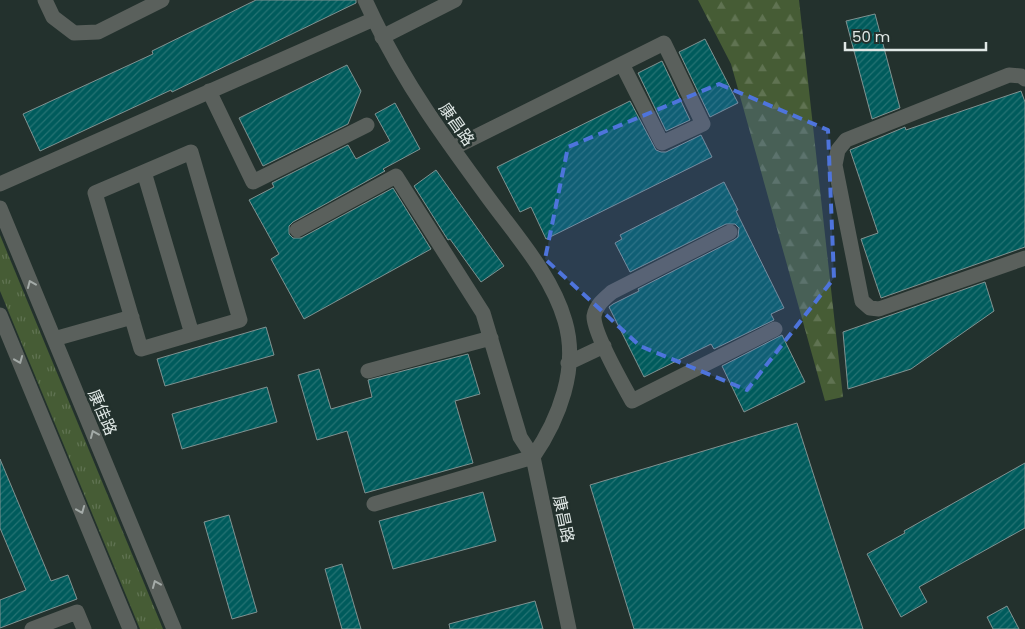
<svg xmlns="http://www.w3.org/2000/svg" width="1025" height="629" viewBox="0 0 1025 629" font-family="Poppins,'Noto Sans SC',sans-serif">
	<defs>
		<pattern id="grass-tufts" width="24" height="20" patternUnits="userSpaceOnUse" patternTransform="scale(1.25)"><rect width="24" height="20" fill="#465c35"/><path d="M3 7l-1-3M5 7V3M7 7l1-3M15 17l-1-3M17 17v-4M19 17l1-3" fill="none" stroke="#607352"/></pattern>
		<pattern id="forest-firs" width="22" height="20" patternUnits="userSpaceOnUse" patternTransform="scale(1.25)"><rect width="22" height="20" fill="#465c35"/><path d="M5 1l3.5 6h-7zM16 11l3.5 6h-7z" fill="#607352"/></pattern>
		<pattern id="building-hatch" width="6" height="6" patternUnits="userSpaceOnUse" patternTransform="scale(1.25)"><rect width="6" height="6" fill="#005b5c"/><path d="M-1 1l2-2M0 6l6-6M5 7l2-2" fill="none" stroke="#257373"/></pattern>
	</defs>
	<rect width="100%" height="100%" fill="#23312d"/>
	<!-- grass -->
	<path fill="url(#grass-tufts)" d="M0 235 163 629H140L0 291Z"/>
	<!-- forest -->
	<path fill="url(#forest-firs)" d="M698 0H799L843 397 825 401 731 64Z"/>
	<!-- building -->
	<path fill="url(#building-hatch)" stroke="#809291" d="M256 0H356V3L172 92 171 90 40 151 23 114 153 54 152 51Z
		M875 14 900 108 872 119 846 21Z
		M705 39 738 103 710 117 679 52Z
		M662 61 690 120 666 131 638 73Z
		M347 65 361 91 348 124 263 166 239 118Z
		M1021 91 1025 102V247L881 298 861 239 878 233 850 150 905 127 906 130Z
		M630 101 656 150 661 152H666L701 135 712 157 546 239 531 207 520 212 497 167Z
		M395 103 420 149 383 169 385 171 293 222 289 226V234L293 238H301L393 188 431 249 304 319 271 259 279 254 249 200 274 187 272 183 348 145 356 159 390 141 375 114Z
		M436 170 504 266 481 282 450 239 448 240 414 186Z
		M724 182 738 210 736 211 784 308 771 314 774 320 714 349 711 344 644 377 609 307 613 304 639 291 638 289 734 240 738 237 739 228 735 224H726L630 272 615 243 622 239 620 235Z
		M985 282 994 311 911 369 848 389 843 332Z
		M266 327 274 355 165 386 157 359Z
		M782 335 805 382 744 412 722 366Z
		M468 354 480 394 455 401 473 463 365 493 347 431 317 440 298 375 319 369 331 409 372 397 368 380Z
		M267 387 277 422 182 449 172 414Z
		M797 423 863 629H634L590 485Z
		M0 459 51 581 68 575 77 599 0 628V600L26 590 0 528Z
		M1025 463V528L919 587 927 602 901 617 867 554 905 533 904 531Z
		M483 492 496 541 393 569 379 521Z
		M229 515 257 612 232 619 204 522Z
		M342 564 361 629H342L325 569Z
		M535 601 543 629H450L449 624Z
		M1007 606 1019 629H993L987 617Z"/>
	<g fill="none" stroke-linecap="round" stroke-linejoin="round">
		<!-- minor -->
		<path stroke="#5a605c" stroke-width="15" d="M45 0 53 17 74 33 98 32 162 0
			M365 0 374 19
			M382 37 455 0
			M1025 79 1021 76 1009 75 846 140 838 150 835 165 862 301 870 308 879 309 1025 258
			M209 91 253 182 367 125
			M453 148 467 141 664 43 703 124 662 143 622 64
			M191 152 240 320 141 349 95 193Z
			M144 172 192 334
			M0 184 374 19C406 86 446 140 490 200 518 238 552 276 565 321 579 368 559 419 533 457L569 629
			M0 208 174 629
			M297 230 396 176 483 313 520 437 533 457 374 504
			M730 232 612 292C604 299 596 305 594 316 593 332 623 385 632 401L775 329
			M0 315 130 629
			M54 339 132 317
			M568 363 604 346
			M368 371 491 338
			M32 629 77 612 84 629"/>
	</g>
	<!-- one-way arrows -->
	<defs><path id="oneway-chevron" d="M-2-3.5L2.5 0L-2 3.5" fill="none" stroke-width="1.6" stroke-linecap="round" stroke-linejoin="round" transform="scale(1.25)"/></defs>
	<g stroke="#a4aba8">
		<use href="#oneway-chevron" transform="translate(31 284) rotate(-113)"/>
		<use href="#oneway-chevron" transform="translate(19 360) rotate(68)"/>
		<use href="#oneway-chevron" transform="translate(94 434) rotate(-113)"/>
		<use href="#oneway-chevron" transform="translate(81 510) rotate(68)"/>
		<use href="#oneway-chevron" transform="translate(156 584) rotate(-113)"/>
	</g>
	<!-- marked area -->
	<path fill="#4e74dc" fill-opacity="0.2" stroke="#4e74dc" stroke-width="4" stroke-dasharray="10 6" stroke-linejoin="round" d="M719 84 828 130 834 278 747 390 640 346 545 259 568 147Z"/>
	<g text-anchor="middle" stroke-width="5" stroke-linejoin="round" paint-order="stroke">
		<!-- street labels -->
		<g font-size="16" fill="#e0e8e6" stroke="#23312d">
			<text transform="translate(457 124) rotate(55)" y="6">康昌路</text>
			<text transform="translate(103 412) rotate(67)" y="6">康佳路</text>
			<text transform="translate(564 519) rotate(78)" y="6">康昌路</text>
		</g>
	</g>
	<!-- scale -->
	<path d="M845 42v8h141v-8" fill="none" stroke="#e0e8e6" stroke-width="2.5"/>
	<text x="852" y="42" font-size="15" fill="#e0e8e6" stroke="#23312d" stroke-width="4" paint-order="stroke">50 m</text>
</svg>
